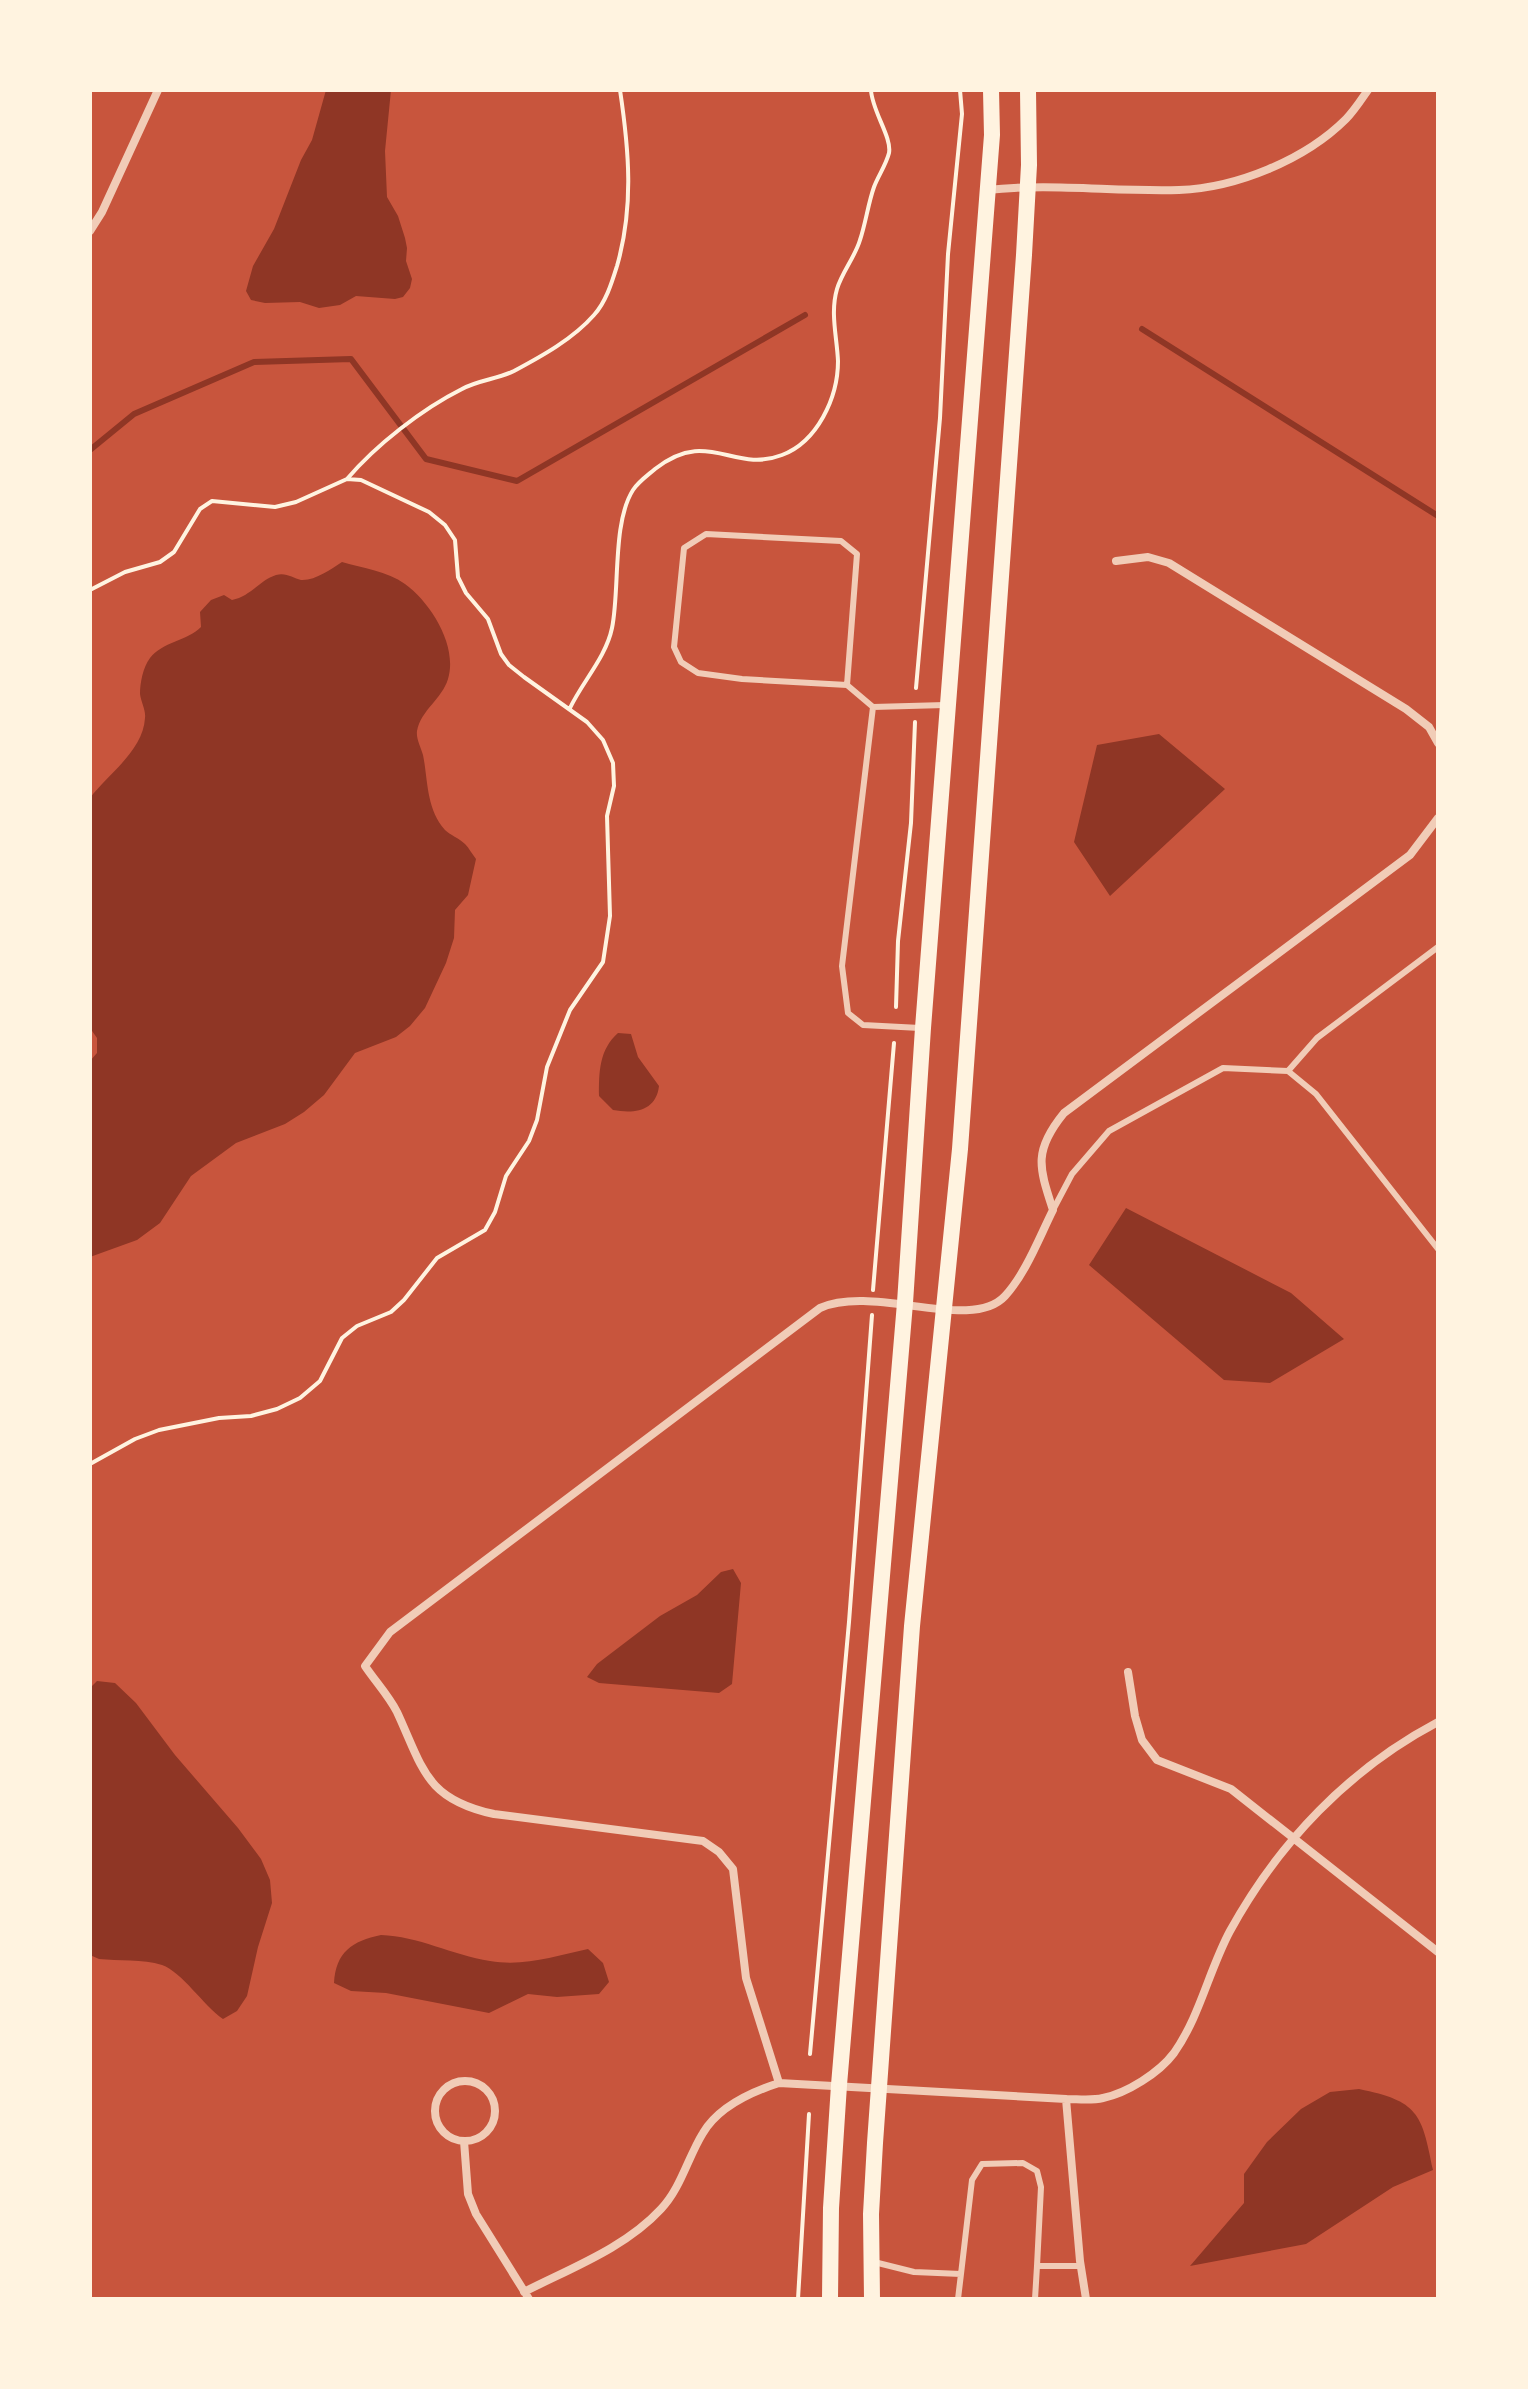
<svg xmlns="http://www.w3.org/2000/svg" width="1528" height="2389" viewBox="0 0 1528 2389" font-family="'PT Serif',serif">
	<rect width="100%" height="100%" fill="#c8553d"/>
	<!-- water -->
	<path fill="#8f3625" d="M326 90H391L385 151 387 197 398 216 405 238 407 248 406 261 412 279 410 288 403 297 395 299 356 296 340 305 319 308 300 302 265 303 251 300 246 291 253 266 274 229 301 160 312 140Z
		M342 562C363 568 387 571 405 584 431 603 458 646 448 679 442 699 421 710 417 731 416 739 421 747 423 755 428 779 426 809 445 830 450 835 459 838 465 844 469 848 472 854 476 859L468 895 455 910 454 938 446 963 425 1008 410 1026 396 1037 355 1053 324 1095 304 1112 285 1124 236 1143 191 1176 160 1223 137 1240 90 1257V1061L97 1053V1038L90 1028V798C108 774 143 751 145 718 146 710 141 702 140 694 140 683 143 667 150 658 162 642 187 641 201 627L200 612 211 600 224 595 232 600C251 596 260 580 276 575 286 572 293 578 301 580 315 581 331 569 342 562Z
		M1159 734 1225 789 1110 896 1074 842 1097 745Z
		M618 1033 631 1034 638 1057 659 1086C656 1111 635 1114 613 1110L599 1096C599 1072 599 1050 618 1033Z
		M1126 1208 1291 1293 1344 1339 1270 1383 1224 1380 1089 1265Z
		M733 1569 741 1583 732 1684 719 1693 599 1683 587 1677 597 1664 660 1616 697 1595 721 1572Z
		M97 1681 115 1683 136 1703 175 1755 238 1828 261 1859 270 1880 272 1903 258 1947 247 1996 237 2011 223 2019C203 2005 182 1972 162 1965 143 1959 118 1961 99 1959L90 1955V1688Z
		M381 1935C418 1936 452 1955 490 1961 524 1967 555 1956 588 1949L603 1963 609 1982 599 1994 557 1997 528 1994 489 2013 386 1993 351 1991 334 1983C336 1952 352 1941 381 1935Z
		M1359 2089C1418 2101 1422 2113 1433 2170L1393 2187 1306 2244 1190 2266 1244 2203V2174L1267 2142 1301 2109 1330 2092Z"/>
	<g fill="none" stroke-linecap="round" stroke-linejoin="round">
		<!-- stream -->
		<path stroke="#8f3625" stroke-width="6" d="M1142 329 1438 516
			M90 450 134 414 254 362 351 359 426 459 517 481 805 315"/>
		<!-- path -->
		<path stroke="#fff3e0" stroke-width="4" d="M347 479C376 445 422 409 462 389 478 380 498 379 514 371 542 356 573 339 594 315 606 302 612 282 617 266 634 207 629 150 620 90
			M90 590 125 572 160 562 174 552 200 509 212 501 275 507 296 502 347 479 361 480 429 512 445 525 455 540 458 577 466 593 488 619 501 654 509 665 524 677 587 722 603 740 613 763 614 786 607 816 610 916 603 962 570 1010 547 1067 537 1120 529 1141 506 1176 495 1212 485 1230 437 1258 404 1300 391 1312 357 1326 342 1338 320 1381 300 1398 277 1409 251 1416 219 1418 159 1430 135 1439 90 1464
			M916 688 940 418 948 254 962 114 960 90
			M570 708C583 681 606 657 612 628 620 590 612 523 633 490 638 482 648 475 655 469 708 427 733 474 782 455 817 442 838 398 838 361 837 337 830 313 837 289 842 272 855 257 860 240 866 222 868 204 874 187 878 176 886 165 889 153 892 137 872 111 871 90
			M896 1007 898 941 911 823 915 722
			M873 1290 894 1043
			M810 2054 849 1622 872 1315
			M798 2299 809 2114"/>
		<!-- service -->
		<path stroke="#f1ccb7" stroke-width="6" d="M847 685 857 554 841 541 706 534 684 548 674 647 681 662 698 673 742 679 847 685 873 707
			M920 1028 863 1025 848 1013 842 966 873 707 945 705
			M1288 1071 1317 1038 1438 947
			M1053 1210 1072 1174 1109 1131 1223 1068 1288 1071 1316 1094 1438 1249
			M874 2262 914 2272 961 2274 958 2299
			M961 2274 972 2180 982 2164 1023 2163 1037 2171 1041 2187 1037 2266
			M1035 2299 1037 2266H1080"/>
		<!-- minor -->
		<path stroke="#f1ccb7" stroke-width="8" d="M987 190C1051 183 1115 192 1179 190 1236 188 1305 160 1346 119 1354 111 1361 100 1368 90
			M90 231 102 212 158 90
			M1116 561 1148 557 1169 563 1406 709 1429 727 1438 743
			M1128 1672 1135 1716 1142 1740 1157 1760 1231 1789 1438 1952
			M435 2111a30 30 0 1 1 60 0a30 30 0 1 1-60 0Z
			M779 2083 746 1978 733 1869 719 1852 703 1841 494 1814C425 1799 423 1768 397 1712 389 1696 375 1681 365 1666L390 1632 820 1308C874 1284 971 1333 1005 1296 1026 1273 1039 1238 1053 1210 1039 1167 1033 1151 1064 1113L1410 855 1438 818
			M1066 2099 1080 2261 1086 2299
			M464 2141 468 2194 476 2214 529 2299
			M524 2292C571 2268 625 2248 661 2209 681 2188 688 2157 703 2133 719 2106 751 2092 779 2083L1066 2099C1078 2099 1091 2101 1103 2098 1127 2093 1159 2073 1174 2053 1200 2016 1209 1970 1230 1931 1279 1842 1349 1769 1438 1722"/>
		<!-- secondary -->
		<path stroke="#fff3e0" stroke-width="16" d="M830 2299 831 2208 839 2085 905 1303 923 1028 992 135 991 90
			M872 2299 871 2214 875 2143 912 1626 960 1149 1024 255 1029 165 1028 90"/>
	</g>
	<!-- border -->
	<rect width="1528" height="2389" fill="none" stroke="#fff3e0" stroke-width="184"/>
</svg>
